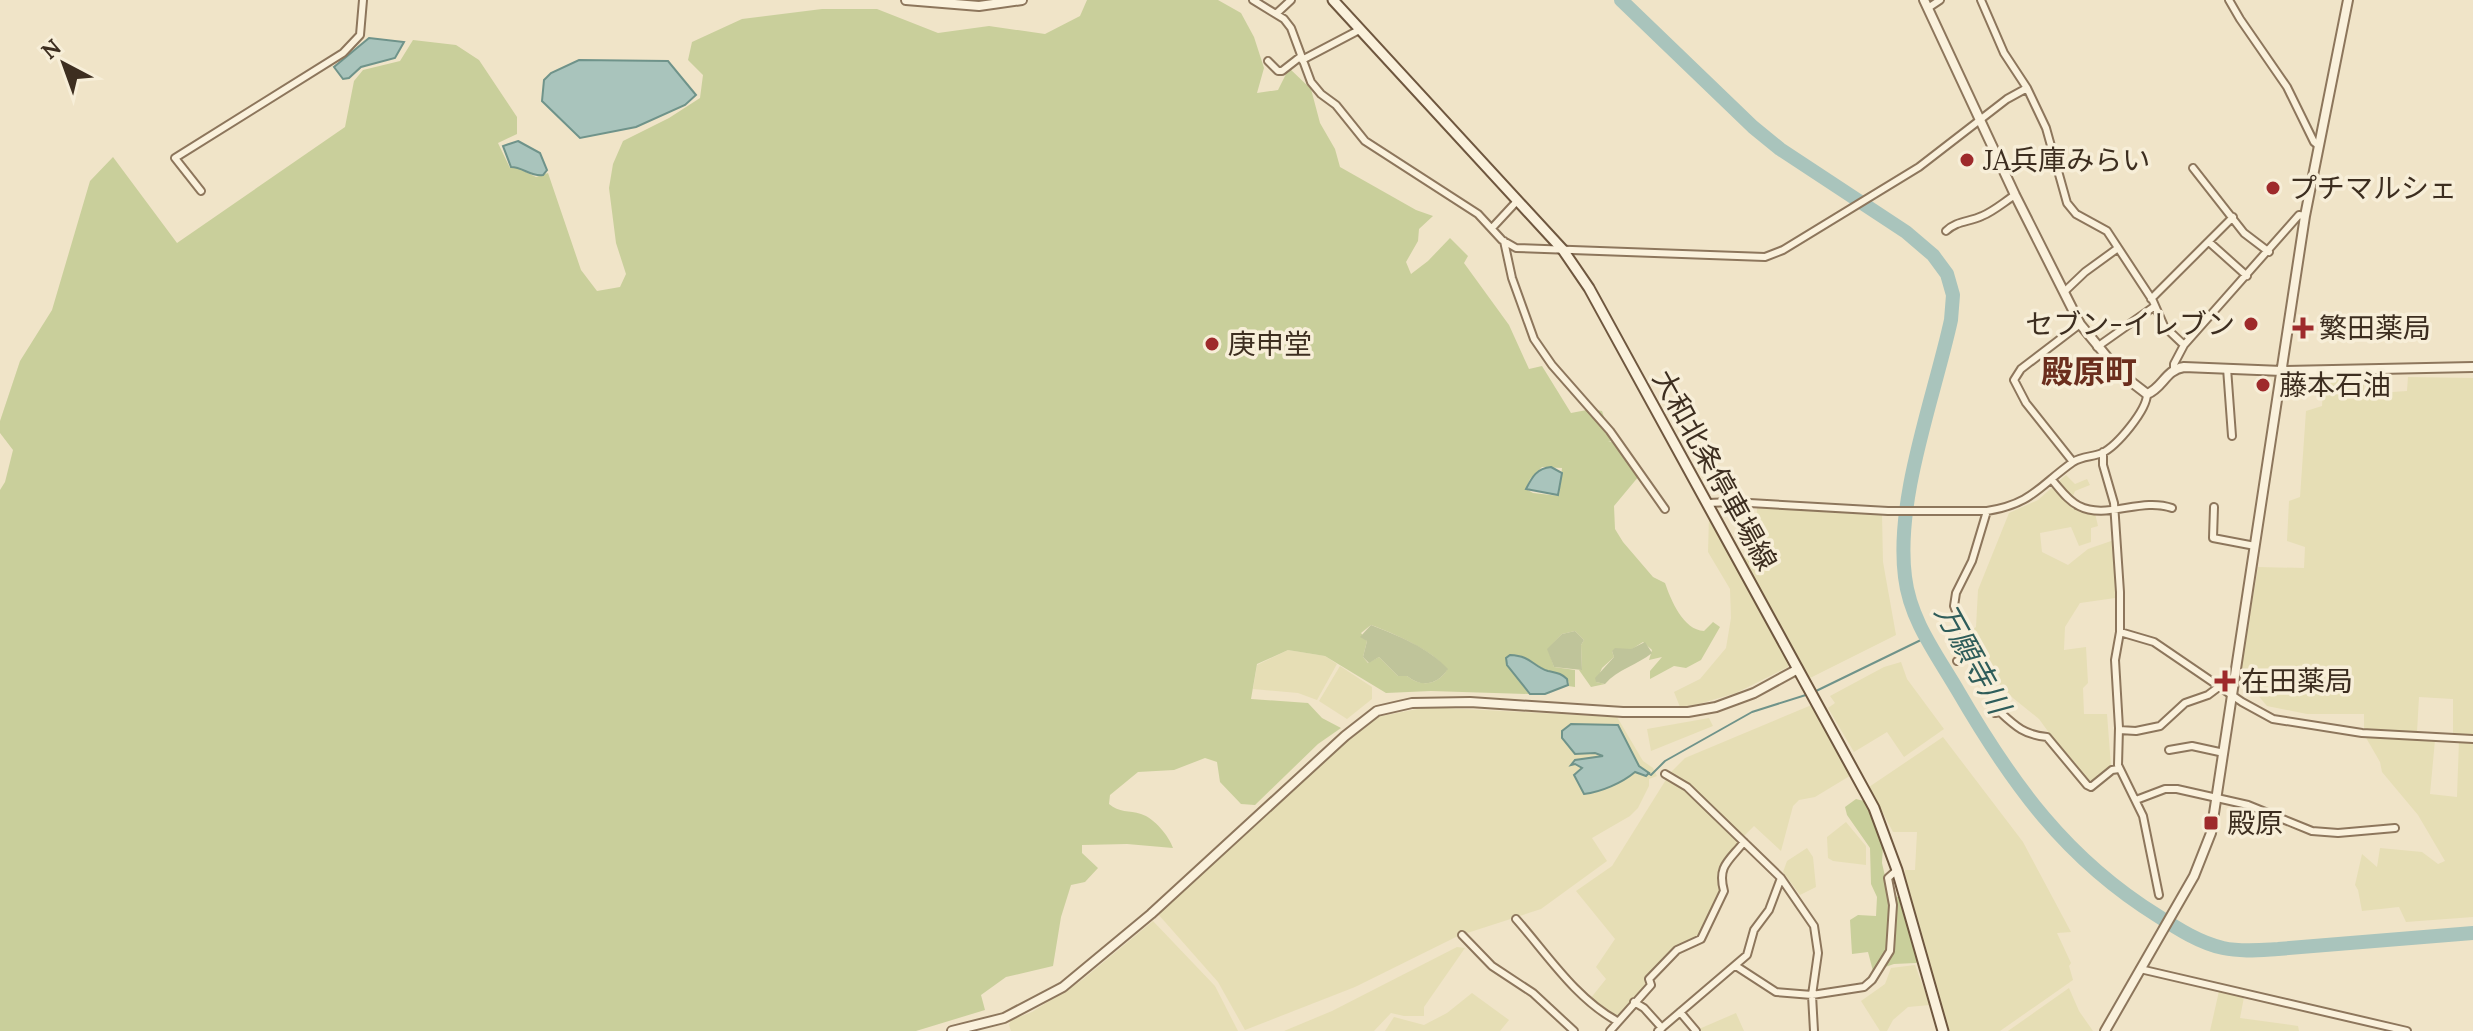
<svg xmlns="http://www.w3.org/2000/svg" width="2473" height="1031" viewBox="0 0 2473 1031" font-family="Lora,'Noto Sans JP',serif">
	<rect width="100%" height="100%" fill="#f0e4c8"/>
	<!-- farmland -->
	<path fill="#e6deb5" d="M2324 375 2363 378 2365 394 2407 391 2408 377 2473 378V737L2453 736V699L2419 697 2417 732 2364 731V714H2307L2267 706 2240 674 2258 567 2304 568 2305 547 2287 541 2289 501 2300 497 2306 411 2322 406Z
		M2066 475 2075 484 2087 479 2090 485 2075 491 2073 496 2076 503 2094 509 2098 526 2091 528V542L2079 546 2071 527 2040 533 2042 552 2068 565 2088 549 2114 540 2115 598 2080 603 2065 627 2064 650 2086 647 2088 683 2083 688 2084 714H2107L2111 766 2087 785 2039 719 2013 698 1992 676 1979 655 1969 632 1976 627 1978 590 2009 513 2038 500Z
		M1757 507 1882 515 1883 562 1896 635 1810 678 1743 558 1755 555Z
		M1709 517 1788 660V667L1736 693 1699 704 1680 707 1674 692 1700 679 1726 648 1731 618 1730 589 1708 552Z
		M1288 650 1325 656 1337 664 1317 700 1298 693 1253 689 1257 665Z
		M1901 662 1907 679 1944 729 1904 757 1887 732 1854 752 1828 708 1835 703 1830 696 1884 667Z
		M1340 666 1372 687V699L1347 719 1319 701Z
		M1814 704 1853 774 1815 797 1799 800 1793 806 1781 851 1754 826 1742 838 1687 785 1670 773 1685 758Z
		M1427 707 1617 717 1643 761 1653 768 1657 776 1649 779V786L1638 808 1630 816 1592 838 1607 861 1541 909 1458 936 1355 987 1245 1030 1218 982 1158 914 1364 726 1377 717Z
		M1709 718 1713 726 1651 751 1647 729Z
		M2365 736 2435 740 2430 794 2457 797 2459 740 2473 741V917L2406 922 2399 907 2362 911 2358 890 2355 885 2362 854 2377 867 2380 848 2422 852 2438 864 2445 861 2418 815 2382 772 2380 762Z
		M1943 737 2023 842 2071 932 2057 933 2071 963 2069 966 2073 980 2000 1031H1946L1904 880 1905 870H1915L1917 832H1893L1869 787Z
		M1667 778 1686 788 1740 842 1719 871 1721 890 1700 937 1676 949 1616 1018 1590 999 1606 979 1596 967 1615 939 1576 891 1612 866Z
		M1846 822 1866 846V865L1833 861 1828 858 1827 837Z
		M1807 848 1813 857 1816 887 1800 895 1783 872 1787 861Z
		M1153 921 1215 986 1238 1031H1011L1009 1025 1011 1020 1032 1012 1082 980Z
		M1457 947 1465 948 1424 1007V1016H1404L1391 1013 1374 1031H1284L1332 1011Z
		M1915 965 1930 1005 1908 1007 1893 1020 1887 1031H1880L1861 1001 1885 984 1891 968Z
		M2069 988 2079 1011 2093 1031H2008Z
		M2219 991 2244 997 2240 1018 2298 1026 2299 1031H2210Z
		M1472 993 1509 1020 1500 1031H1385L1394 1017 1424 1025 1447 1013Z
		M1736 1013 1744 1031H1701L1699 1029Z"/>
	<!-- green -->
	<path fill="#c9cf9b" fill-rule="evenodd" d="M1087 0H1218L1241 13 1254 37 1264 68 1257 93 1278 90 1289 68 1311 89 1320 123 1335 149 1340 167 1416 210 1433 216 1419 229 1418 241 1406 262 1411 274 1428 261 1450 238 1468 256 1464 263 1509 325 1529 369 1542 366 1571 413 1592 409 1602 411 1612 441 1608 442H1612L1639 476 1614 506 1615 529 1623 542 1653 577 1665 583C1671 600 1683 630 1704 631L1713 622 1720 627 1701 660 1686 668 1674 666 1650 679V671L1662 657 1649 660 1652 650 1643 642 1632 649 1612 651 1614 657 1602 668 1596 682 1605 684 1591 687 1579 670 1582 669 1581 645 1584 640 1575 631 1562 634 1548 649 1554 667 1575 670V687L1568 686 1569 682C1557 671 1556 675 1544 669 1530 662 1523 651 1506 658L1507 665 1529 694 1431 691 1386 693 1325 656 1288 650 1257 664 1251 699 1308 703 1322 718 1341 728 1318 744 1255 805 1241 804 1220 782 1217 762 1205 758 1174 770 1138 772 1110 795 1109 804C1119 813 1129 810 1141 814 1154 818 1169 836 1173 848L1127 844 1082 845V853L1098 868 1085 882 1071 885 1061 917 1053 966 1006 977 981 995 985 1010 916 1031H0V490L5 482 13 450 0 433V421L20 361 52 310 90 181 113 157 177 243 345 127 354 81 363 70 400 61 413 40 456 45 479 60 517 117V134L498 143 510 168H518L536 177 548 173 581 270 597 291 620 287 626 274 616 243 609 188 613 164 623 141 669 118 700 98 703 75 688 60 692 42 742 19 822 9H877L938 33 989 26 1045 34 1080 16ZM1542 467 1562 468 1559 496 1533 493 1526 489 1530 479ZM1371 625C1393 633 1435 651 1447 670 1436 686 1421 687 1407 676H1398L1379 657 1368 663 1363 657 1367 641 1361 633Z
		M1856 799 1868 802 1883 845 1882 863 1885 876 1897 897H1901L1919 960 1916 963 1894 964 1873 971 1868 952 1852 954 1850 920 1858 915 1876 916 1877 897 1871 884 1870 848 1847 815 1845 807Z"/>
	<!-- cemetery -->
	<path fill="#bfc49a" d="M1371 625C1397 635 1429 648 1448 669 1437 685 1422 688 1407 676H1398L1379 657 1369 663 1363 657 1367 641 1360 637Z
		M1575 631 1584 640 1581 645 1582 670 1554 667 1547 649 1562 634Z
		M1645 642 1652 653C1637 665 1618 669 1605 684L1596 682 1595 678 1614 657 1612 651 1615 648 1631 649Z"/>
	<!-- water -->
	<path fill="#a9c4bc" stroke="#6f938a" stroke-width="2" d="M369 38 404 42 395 58 361 67 349 78 343 79 334 67Z
		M579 60 668 61 696 95 685 105 636 127 580 138 542 101 544 80 551 73Z
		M518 141 540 153 547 170 543 175C531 177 523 167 511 167L503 146Z
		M1551 467 1562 473 1558 495 1526 489C1532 477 1537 468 1551 467Z
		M1510 655C1532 656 1532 666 1548 671 1557 673 1561 673 1567 679L1568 685 1545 694H1530L1507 665 1506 658Z
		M1571 724 1618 725 1639 766 1649 773 1646 776 1635 772C1622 783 1601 792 1584 794L1574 775 1582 768 1575 764 1571 765 1575 760 1603 756 1595 753 1575 754 1562 738V731Z"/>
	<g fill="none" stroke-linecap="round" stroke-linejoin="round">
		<!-- stream -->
		<path stroke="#6f938a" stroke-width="2" d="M1814 692 1925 638
			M1648 773 1651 775 1665 761 1752 712 1809 694"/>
		<!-- river -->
		<path stroke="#a9c4bc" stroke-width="14" d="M1621 0 1753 127 1780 149 1906 232 1933 255 1947 274 1953 295 1951 320C1934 398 1895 499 1905 577 1910 620 1937 655 1958 691 2012 784 2066 859 2158 916 2178 929 2200 943 2223 948 2241 952 2260 950 2278 949L2473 933"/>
		<!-- minor casing -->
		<g stroke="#8d765c" stroke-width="10">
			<path id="minor" d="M1253 0 1284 19 1291 28 1311 82 1321 94 1336 105 1365 141 1478 214 1502 240 1516 248 1765 257 1783 250 1919 167 2007 99 2027 88 2046 128 2067 203 2076 214 2107 231 2153 301 2164 326 2184 345
				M1981 0 2004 53 2027 88
				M2229 0 2240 19 2287 87 2314 142 2319 146
				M1928 8 1940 0
				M1277 13 1291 0
				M1302 60 1361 29
				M1268 61 1278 71H1282L1300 57
				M2193 168 2244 233 2269 252
				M201 191 175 158 343 53 360 35 363 0
				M1492 228 1518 200
				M1946 231C1956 221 1969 222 1982 216 1994 211 2004 202 2015 195
				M1504 241 1512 278 1534 339 1552 365 1610 431 1665 509
				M2209 242 2247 276
				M2064 292 2085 272 2118 248
				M2151 299 2233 217
				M2097 347 2155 306
				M2227 368 2232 436
				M2174 369V364L2184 345 2299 215 2305 216
				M2103 452V465L2114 503 2120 592V632L2115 660 2119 728 2118 765 2143 816 2159 895
				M2073 462 2026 403 2014 380 2021 369 2080 324
				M2052 480C2060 489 2068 501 2079 506 2106 520 2141 497 2172 508
				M1708 503 1732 502 1888 511H1987C2032 504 2039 486 2073 462 2082 456 2093 457 2102 453 2117 446 2147 410 2147 394
				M2214 507 2213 538 2255 546
				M2120 632 2154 642 2242 702 2273 719 2362 733 2473 739
				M1957 661 1969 657V645L1954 606 1956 593 1972 561 1987 511
				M1995 713 2000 712C2016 727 2025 735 2047 737L2087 785 2091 787 2112 770 2119 769
				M2119 730 2136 731 2160 726 2185 703 2208 695 2220 686
				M2169 750 2192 746 2224 753
				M1665 774 1687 787 1781 878 1814 926 1818 953 1812 995 1814 1031
				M2136 800 2165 789H2177L2248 805 2312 831 2338 833 2395 828
				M1516 919C1547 954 1575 998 1617 1021
				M1462 935 1492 966 1533 993 1574 1031
				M1736 966 1776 992 1812 995 1864 987 1872 980 1890 951 1893 905 1888 878 1897 870
				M2140 969 2407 1031
				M1634 1002 1644 1008 1662 1028
				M1680 1012 1696 1031
				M1610 1031 1651 985 1649 979 1677 950 1701 939 1724 891C1717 866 1729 861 1744 842
				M1658 1031 1747 955 1754 930 1769 910 1781 878"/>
		</g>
		<!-- tertiary casing -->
		<g stroke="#8d765c" stroke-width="12">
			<path id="tertiary" d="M906 0 979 6 1022 0
				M1924 0 2015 195 2080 324 2121 374 2147 394C2163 388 2165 370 2184 367L2282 371 2473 367
				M952 1031 1004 1018 1063 987 1151 914 1345 736 1377 711 1412 703 1470 702 1623 712H1688L1716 707 1754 693 1798 669
				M2105 1031 2194 876 2211 833 2305 216 2348 0"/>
		</g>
		<!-- secondary casing -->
		<g stroke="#6f573f" stroke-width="13">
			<path id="secondary" d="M1333 0 1563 250 1589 288 1874 808 1897 870 1943 1031"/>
		</g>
		<!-- minor -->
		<use href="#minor" stroke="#faf1dc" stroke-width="6"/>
		<!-- tertiary -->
		<use href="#tertiary" stroke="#faf1dc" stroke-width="8"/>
		<!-- secondary -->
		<use href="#secondary" stroke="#faf1dc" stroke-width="9"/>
	</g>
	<!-- markers -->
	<g fill="#9e2a2b" stroke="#f7eed8" stroke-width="3">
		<circle cx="1967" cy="160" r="8"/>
		<circle cx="2273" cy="188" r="8"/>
		<circle cx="2251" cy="324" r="8"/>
		<path d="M2299 316h8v8h8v8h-8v8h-8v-8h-8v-8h8z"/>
		<circle cx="1212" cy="344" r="8"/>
		<circle cx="2263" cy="385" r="8"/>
		<path d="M2221 669h8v8h8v8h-8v8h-8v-8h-8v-8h8z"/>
		<rect x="2203" y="815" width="16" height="16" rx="4"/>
	</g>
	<g text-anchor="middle" stroke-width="7" stroke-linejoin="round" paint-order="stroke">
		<!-- poi labels -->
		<g font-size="28" fill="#3d2e20" stroke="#f7eed8" text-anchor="start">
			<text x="1983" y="170">JA兵庫みらい</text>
			<text x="2289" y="198">プチマルシェ</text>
			<text x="2235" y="334" text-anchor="end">セブン-イレブン</text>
			<text x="2319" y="338">繁田薬局</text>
			<text x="1228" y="354">庚申堂</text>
			<text x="2279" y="395">藤本石油</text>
			<text x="2241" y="691">在田薬局</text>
			<text x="2227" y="833">殿原</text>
		</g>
		<!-- street labels -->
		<g font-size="28" fill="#3d2e20" stroke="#f7eed8">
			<text transform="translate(1715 470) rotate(61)" y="10">大和北条停車場線</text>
		</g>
		<!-- water labels -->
		<g font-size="30" font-style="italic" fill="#2f5d5a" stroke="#f7eed8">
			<text transform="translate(1972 659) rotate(61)" y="10">万願寺川</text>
		</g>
		<!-- quarter labels -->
		<g font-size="32" font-weight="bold" fill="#6b2e1e" stroke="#f7eed8">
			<text x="2089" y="383">殿原町</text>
		</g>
	</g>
	<!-- north arrow -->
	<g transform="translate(64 64) rotate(319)" stroke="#f7eed8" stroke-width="6" paint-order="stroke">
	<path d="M0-6L14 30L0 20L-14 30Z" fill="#3d2e20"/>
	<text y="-12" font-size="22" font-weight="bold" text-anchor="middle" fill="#3d2e20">N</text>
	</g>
</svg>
